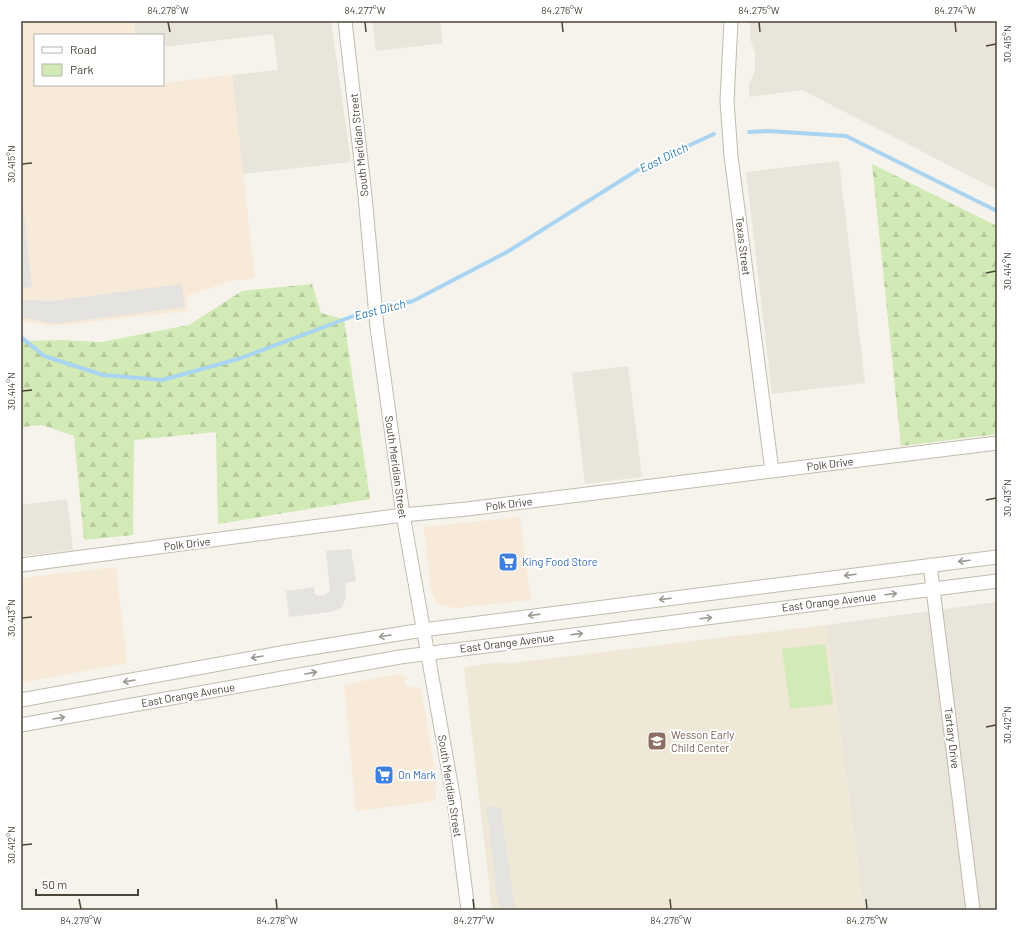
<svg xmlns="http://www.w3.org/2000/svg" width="1018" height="931" viewBox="0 0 1018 931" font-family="Barlow,sans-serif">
	<defs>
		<pattern id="forest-firs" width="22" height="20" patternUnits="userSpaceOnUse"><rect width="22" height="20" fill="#d2eab5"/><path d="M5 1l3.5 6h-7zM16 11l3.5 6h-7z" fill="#b6ca9c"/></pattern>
	</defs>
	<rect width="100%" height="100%" fill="#f6f3ec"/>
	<!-- residential -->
	<path fill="#eae5da" d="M134 21H331L351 162 243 174 232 75 278 70 273 34 163 47V35H135Z
		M372 21H440L443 43 376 51Z
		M750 21H997V190L802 90 749 97V85L755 71V53L750 38Z
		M839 161 865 383 772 394 746 172Z
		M628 366 642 477 585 484 572 373Z
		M67 499 73 550 23 556 21 539V505Z
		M997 602V910H864L826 625Z"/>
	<!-- commercial -->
	<path fill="#f7ead8" d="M21 21H134L135 35H35V85H163V83L232 75 255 278 231 281 186 296 187 311 53 326 21 321Z
		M520 517 531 600 456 608 440 605 435 600 431 590 424 527Z
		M116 567 127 663 21 683V578Z
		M400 674 408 677 404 682 407 687 413 686 414 688 420 687 422 694 435 770 436 801 356 811 344 685 381 677Z"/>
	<!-- education -->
	<path fill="#efe8d6" d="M826 625 864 910H492L464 667 502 662 503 664Z"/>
	<!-- forest -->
	<path fill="url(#forest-firs)" d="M872 164 997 226V434L901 446Z
		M312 284 321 313 344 319 370 499 218 524 216 432 134 440 133 535 84 540 74 436 42 425 21 427V341L63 340 101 342 189 325 242 291Z"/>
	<!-- park -->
	<path fill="#d2eab5" d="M825 644 833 704 790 709 782 649Z"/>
	<!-- parking -->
	<path fill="#e5e3e0" d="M21 186 32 287 21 288Z
		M182 284 185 307 54 324 21 317V300L51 301Z
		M351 549 356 581 345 583 346 598 342 607 331 612 289 617 286 591 314 587 315 594 318 596 326 595 330 590 326 551Z
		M486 805 501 809 515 910H499Z"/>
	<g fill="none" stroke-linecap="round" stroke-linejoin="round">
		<!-- stream -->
		<path stroke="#a9d4f2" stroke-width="4" d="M749 132 768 131 846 136 997 211
			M21 337 44 356 103 375 162 380 238 359 356 315 413 301 507 252 644 166 714 134"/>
		<!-- minor casing -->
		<g stroke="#c2bbae" stroke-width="15">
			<path id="minor" d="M345 21 365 196 377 327 403 515 454 801 468 910
				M731 21 727 101 731 156 772 471
				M21 565 403 515 467 509 997 443
				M930 565 973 910
				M21 700 286 652 423 630 997 557
				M21 725 400 657 997 581"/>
		</g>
		<!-- minor -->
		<use href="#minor" stroke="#fff" stroke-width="13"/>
	</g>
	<!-- one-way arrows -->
	<defs><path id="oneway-shaft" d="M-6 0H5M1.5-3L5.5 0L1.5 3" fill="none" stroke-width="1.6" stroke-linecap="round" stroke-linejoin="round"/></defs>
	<g stroke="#9c9892">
		<use href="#oneway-shaft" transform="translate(964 561) rotate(173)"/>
		<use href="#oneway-shaft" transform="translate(850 575) rotate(173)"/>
		<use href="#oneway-shaft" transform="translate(891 594) rotate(-7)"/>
		<use href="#oneway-shaft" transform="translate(665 599) rotate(173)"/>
		<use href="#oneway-shaft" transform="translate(534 615) rotate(173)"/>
		<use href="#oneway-shaft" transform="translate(706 618) rotate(-7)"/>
		<use href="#oneway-shaft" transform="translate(577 634) rotate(-7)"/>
		<use href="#oneway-shaft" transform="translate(385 636) rotate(171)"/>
		<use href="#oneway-shaft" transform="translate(257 657) rotate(170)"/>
		<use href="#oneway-shaft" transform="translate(311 673) rotate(-10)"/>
		<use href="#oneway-shaft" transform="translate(129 681) rotate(170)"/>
		<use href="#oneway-shaft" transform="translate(59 718) rotate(-10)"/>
	</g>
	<!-- ticks -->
	<path fill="none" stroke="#4b4439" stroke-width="1.5" d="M168 22 170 32M365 22 366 32M562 22 563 32M759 22 760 32M955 22 956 32M986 46 996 44M22 164 32 163M986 273 996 271M22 391 32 390M986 500 996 498M22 618 32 617M986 727 996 725M22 845 32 844M79 899 81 909M276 899 277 909M473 899 474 909M670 899 671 909M866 899 867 909"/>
	<!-- icons -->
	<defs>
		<g id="supermarket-square" transform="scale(1)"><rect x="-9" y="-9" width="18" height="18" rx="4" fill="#3f7fe0" stroke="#fff"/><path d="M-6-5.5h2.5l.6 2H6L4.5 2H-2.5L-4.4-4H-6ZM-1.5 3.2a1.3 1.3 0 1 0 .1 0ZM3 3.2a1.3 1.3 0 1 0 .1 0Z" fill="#fff"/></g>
		<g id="school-square" transform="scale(1)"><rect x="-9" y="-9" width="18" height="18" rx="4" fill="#8d6e63" stroke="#fff"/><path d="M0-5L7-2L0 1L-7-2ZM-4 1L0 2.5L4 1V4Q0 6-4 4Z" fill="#fff"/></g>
	</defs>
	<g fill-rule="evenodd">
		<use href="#supermarket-square" x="508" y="562"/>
		<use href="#school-square" x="657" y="741"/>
		<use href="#supermarket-square" x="384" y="775"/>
	</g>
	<g text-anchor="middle" stroke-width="4" stroke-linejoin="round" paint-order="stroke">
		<!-- street labels -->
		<g font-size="11" fill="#4b4439" stroke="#fff">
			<text transform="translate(359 145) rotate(-96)" y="4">South Meridian Street</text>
			<text transform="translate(743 246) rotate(83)" y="4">Texas Street</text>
			<text transform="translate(830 464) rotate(-7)" y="4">Polk Drive</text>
			<text transform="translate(396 467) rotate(82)" y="4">South Meridian Street</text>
			<text transform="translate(509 504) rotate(-7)" y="4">Polk Drive</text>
			<text transform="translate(187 544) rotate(-7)" y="4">Polk Drive</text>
			<text transform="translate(829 602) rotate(-7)" y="4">East Orange Avenue</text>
			<text transform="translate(507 643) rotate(-7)" y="4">East Orange Avenue</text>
			<text transform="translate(188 695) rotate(-10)" y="4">East Orange Avenue</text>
			<text transform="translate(952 738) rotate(83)" y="4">Tartary Drive</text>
			<text transform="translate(450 786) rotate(81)" y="4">South Meridian Street</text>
		</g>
		<!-- shop labels -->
		<g font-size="11" fill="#366cbe" stroke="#fff" text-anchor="start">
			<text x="522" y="566">King Food Store</text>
			<text x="398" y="779">On Mark</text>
		</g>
		<!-- education labels -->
		<g font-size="11" fill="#785e54" stroke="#fff" text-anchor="start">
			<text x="671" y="739">Wesson Early<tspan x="671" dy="13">Child Center</tspan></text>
		</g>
		<!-- water labels -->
		<g font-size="12" font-style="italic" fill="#2e7ab2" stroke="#fff">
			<text transform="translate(664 158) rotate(-26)" y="4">East Ditch</text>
			<text transform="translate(380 310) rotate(-14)" y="4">East Ditch</text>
		</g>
	</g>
	<!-- border -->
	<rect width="1018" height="931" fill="none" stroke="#ffffff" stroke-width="44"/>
	<!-- legend -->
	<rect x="34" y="34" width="130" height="52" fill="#ffffff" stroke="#b7b4b0"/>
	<rect x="42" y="47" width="20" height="6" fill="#ffffff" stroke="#b7b4b0"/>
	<text x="70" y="54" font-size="12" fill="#4b4439">Road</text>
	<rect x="42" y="64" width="20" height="12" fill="#d2eab5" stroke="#b7b4b0"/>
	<text x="70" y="74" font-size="12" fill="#4b4439">Park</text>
	<!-- scale -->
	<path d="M36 889v6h102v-6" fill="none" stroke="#4b4439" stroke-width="2"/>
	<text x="42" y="889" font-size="12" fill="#4b4439" stroke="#ffffff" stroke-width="3" paint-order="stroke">50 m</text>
	<rect x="22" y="22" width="974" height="887" fill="none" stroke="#4b4439" stroke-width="1.5"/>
	<g font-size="10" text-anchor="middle" fill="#4b4439">
		<text x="168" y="14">84.278°W</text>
		<text x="365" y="14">84.277°W</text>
		<text x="562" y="14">84.276°W</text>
		<text x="759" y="14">84.275°W</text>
		<text x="955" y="14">84.274°W</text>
		<text transform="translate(1007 44) rotate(-90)" y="4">30.415°N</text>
		<text transform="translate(11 164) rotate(-90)" y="4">30.415°N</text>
		<text transform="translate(1007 271) rotate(-90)" y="4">30.414°N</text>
		<text transform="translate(11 391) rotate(-90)" y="4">30.414°N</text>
		<text transform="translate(1007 498) rotate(-90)" y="4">30.413°N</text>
		<text transform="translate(11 618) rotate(-90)" y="4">30.413°N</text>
		<text transform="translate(1007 725) rotate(-90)" y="4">30.412°N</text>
		<text transform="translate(11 845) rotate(-90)" y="4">30.412°N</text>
		<text x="81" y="924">84.279°W</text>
		<text x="277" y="924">84.278°W</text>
		<text x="474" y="924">84.277°W</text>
		<text x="671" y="924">84.276°W</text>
		<text x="867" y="924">84.275°W</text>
	</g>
</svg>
